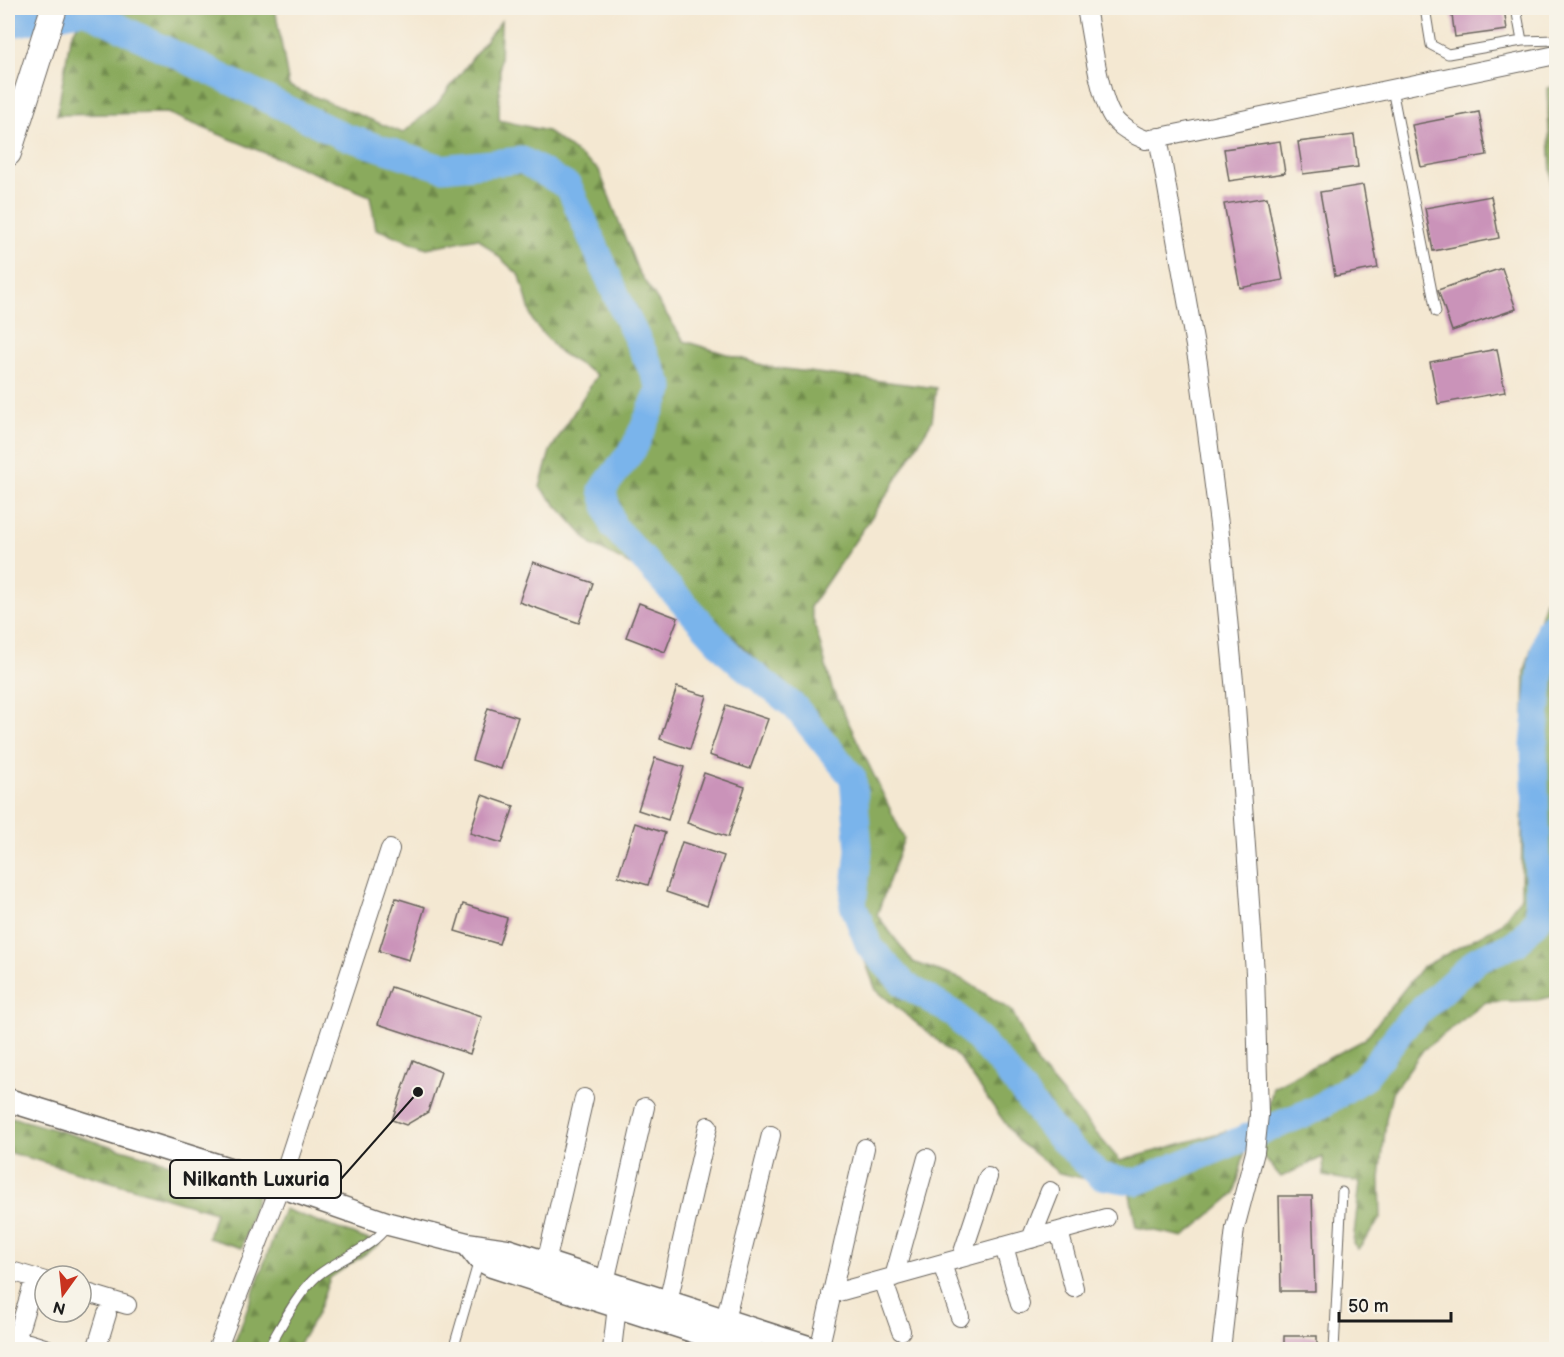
<svg xmlns="http://www.w3.org/2000/svg" width="1564" height="1357" viewBox="0 0 1564 1357" font-family="'Balsamiq Sans',sans-serif">
	<defs>
		<pattern id="forest-firs" width="22" height="20" patternUnits="userSpaceOnUse" patternTransform="scale(1.5)"><rect width="22" height="20" fill="#8aaa5d"/><path d="M5 1l3.5 6h-7zM16 11l3.5 6h-7z" fill="#708a4c"/></pattern>
	</defs>
	<rect width="100%" height="100%" fill="#f7f3e8"/>
	<filter id="ink" filterUnits="userSpaceOnUse"><feTurbulence type="fractalNoise" baseFrequency=".0167" numOctaves="2"/><feDisplacementMap in="SourceGraphic" scale="12" xChannelSelector="R" yChannelSelector="G"/><feConvolveMatrix kernelMatrix="1 2 1 2 8 2 1 2 1" color-interpolation-filters="sRGB"/></filter>
	<filter id="wash" filterUnits="userSpaceOnUse"><feTurbulence type="fractalNoise" baseFrequency=".008" numOctaves="4" result="noise"/><feDisplacementMap in="SourceGraphic" scale="24" xChannelSelector="R" yChannelSelector="G"/><feGaussianBlur stdDeviation="1.35" result="paint"/><feColorMatrix in="noise" values="0 0 0 0 0 0 0 0 0 0 0 0 0 0 0 0 0 1.4 0 .05"/><feComposite in="paint" operator="in"/></filter>
	<g filter="url(#wash)">
		<rect width="100%" height="100%" fill="#f4e8d2"/>
		<!-- forest -->
		<path fill="url(#forest-firs)" stroke="#53633c" stroke-width="1.5" d="M87 8H275L289 86 403 133 437 104 501 21 499 120 547 131 599 170 638 271 684 341 769 367 936 388 932 421 890 490 810 607 832 688 904 838 877 915 913 962 964 980 1012 1011 1038 1065 1120 1161 1226 1131 1245 1150 1235 1193 1184 1237 1136 1227 1130 1194 1119 1186 1059 1173 1017 1140 959 1058 876 990 848 916 872 850 860 777 827 734 761 665 689 595 592 545 540 487 550 451 597 375 559 352 533 322 520 276 478 238 427 248 376 229 370 196 167 113 57 115 70 38Z
			M1556 86V215L1553 217 1547 88Z
			M1556 589V996L1537 1000 1486 1002 1423 1050 1392 1093 1386 1120 1380 1179 1381 1218 1358 1249 1353 1243 1360 1182 1324 1176 1323 1157 1281 1177 1260 1153 1273 1087 1364 1040 1421 968 1501 924 1521 897 1525 670 1545 601Z
			M8 1116 259 1189 242 1248 208 1238 215 1212 8 1152Z
			M284 1209 380 1244 330 1278 317 1314 296 1349 232 1350Z"/>
		<g fill="none" stroke-linecap="round" stroke-linejoin="round">
			<!-- river -->
			<path stroke="#7ab4eb" stroke-width="27" d="M8 25 84 10 343 136 442 168 522 160 569 187 622 308 661 388 634 448 602 490 613 526 734 659 795 707 853 778 859 850 853 905 869 946 904 984 954 1014 1001 1064 1056 1134 1100 1176 1137 1182 1314 1110 1364 1078 1408 1022 1478 959 1517 943 1539 918 1534 746 1542 660 1549 629 1556 622"/>
		</g>
		<g id="blocks">
			<!-- building -->
			<path fill="#ca93b9" d="M1451 8H1504L1507 30 1455 37Z
				M1479 112 1487 155 1421 167 1412 125Z
				M1354 135 1358 167 1303 174 1298 142Z
				M1280 141 1285 173 1229 181 1224 149Z
				M1363 185 1378 268 1335 276 1320 192Z
				M1491 196 1499 238 1433 251 1425 208Z
				M1267 197 1283 280 1240 288 1224 204Z
				M1502 268 1516 309 1452 331 1438 290Z
				M1497 349 1505 392 1438 404 1430 362Z
				M533 562 593 583 579 623 519 602Z
				M639 603 678 618 665 652 626 637Z
				M677 687 707 696 690 749 660 739Z
				M726 705 768 719 750 769 709 755Z
				M488 708 518 717 501 769 472 760Z
				M655 758 684 767 668 820 638 810Z
				M704 773 745 787 728 837 687 823Z
				M482 795 514 806 502 843 470 833Z
				M635 823 665 833 648 885 618 876Z
				M682 842 724 856 707 906 666 892Z
				M396 898 425 907 409 960 379 951Z
				M463 904 507 918 499 944 455 931Z
				M391 987 482 1017 470 1054 378 1024Z
				M413 1060 441 1072 428 1112 406 1125 392 1120Z
				M1279 1196H1312L1315 1291H1281Z
				M1284 1336H1317V1350H1284Z"/>
		</g>
	</g>
	<g filter="url(#ink)">
		<use href="#blocks" fill-opacity="0" stroke="#68635c" stroke-width="1.5"/>
		<g fill="none" stroke-linecap="round" stroke-linejoin="round">
			<!-- service casing -->
			<g stroke="#68635c" stroke-width="11">
				<path id="service" d="M1425 8 1431 45 1448 54 1522 41 1556 40
					M1516 8 1522 41
					M1556 8V9
					M1392 89 1436 312
					M267 1350C282 1325 296 1295 317 1276 340 1257 371 1250 388 1225
					M453 1350 479 1260
					M1334 1350 1342 1192"/>
			</g>
			<!-- minor casing -->
			<g stroke="#68635c" stroke-width="20">
				<path id="minor" d="M1086 8C1091 33 1099 96 1112 116 1118 126 1135 136 1146 140L1556 55
					M1158 137 1198 363 1219 524 1235 692 1255 973 1259 1115 1255 1152 1235 1228 1221 1350
					M1059 1231 1074 1288
					M1031 1239 1050 1191
					M1004 1246 1020 1304
					M961 1258 988 1177
					M546 1263 584 1098
					M942 1264 960 1317
					M8 1270 45 1281
					M894 1277 927 1158
					M883 1280 901 1331
					M605 1282 645 1107
					M81 1291 127 1305
					M831 1294 1106 1218
					M668 1302 708 1126
					M725 1320 771 1135
					M16 1339 51 1350
					M13 1350 35 1278
					M96 1350 107 1314
					M217 1350 280 1186 390 849
					M612 1350 617 1306
					M819 1350 865 1148"/>
			</g>
			<!-- tertiary casing -->
			<g stroke="#68635c" stroke-width="25">
				<path id="tertiary" d="M8 1100 245 1174 389 1224 467 1244 507 1250 817 1350
					M467 1244 479 1259 492 1266 752 1350"/>
			</g>
			<!-- secondary casing -->
			<g stroke="#68635c" stroke-width="28">
				<path id="secondary" d="M8 153 54 8"/>
			</g>
			<!-- service -->
			<use href="#service" stroke="#fff" stroke-width="9"/>
			<!-- minor -->
			<use href="#minor" stroke="#fff" stroke-width="18"/>
			<!-- tertiary -->
			<use href="#tertiary" stroke="#fff" stroke-width="22"/>
			<!-- secondary -->
			<use href="#secondary" stroke="#fff" stroke-width="26"/>
		</g>
	</g>
	<!-- callouts -->
	<path fill="none" stroke="#1c1c1c" stroke-width="2" d="M418 1092L341 1179"/>
	<circle fill="#1c1c1c" stroke="#f7f3e8" stroke-width="2" cx="418" cy="1092" r="6"/>
	<rect fill="#f7f3e8" stroke="#1c1c1c" stroke-width="2" x="170" y="1160" width="171" height="38" rx="6"/>
	<g font-size="20" text-anchor="middle" font-weight="bold" fill="#1c1c1c">
		<text x="256" y="1186">Nilkanth Luxuria</text>
	</g>
	<!-- margin -->
	<rect width="1564" height="1357" fill="none" stroke="#f7f3e8" stroke-width="30"/>
	<!-- north arrow -->
	<g transform="translate(63 1294) rotate(195)"><circle r="28" fill="#f7f3e8" stroke="#9f9d96" stroke-width="1.5"/>
	<path d="M0-4.5L10 22L0 15L-10 22Z" fill="#c8321e"/>
	<text y="-9" font-size="16" font-weight="bold" text-anchor="middle" fill="#1c1c1c">N</text>
	</g>
	<!-- scale -->
	<path d="M1339 1312v9h112v-9" fill="none" stroke="#1c1c1c" stroke-width="3"/>
	<text x="1348" y="1312" font-size="18" fill="#1c1c1c" stroke="#f7f3e8" stroke-width="4.5" paint-order="stroke">50 m</text>
</svg>
